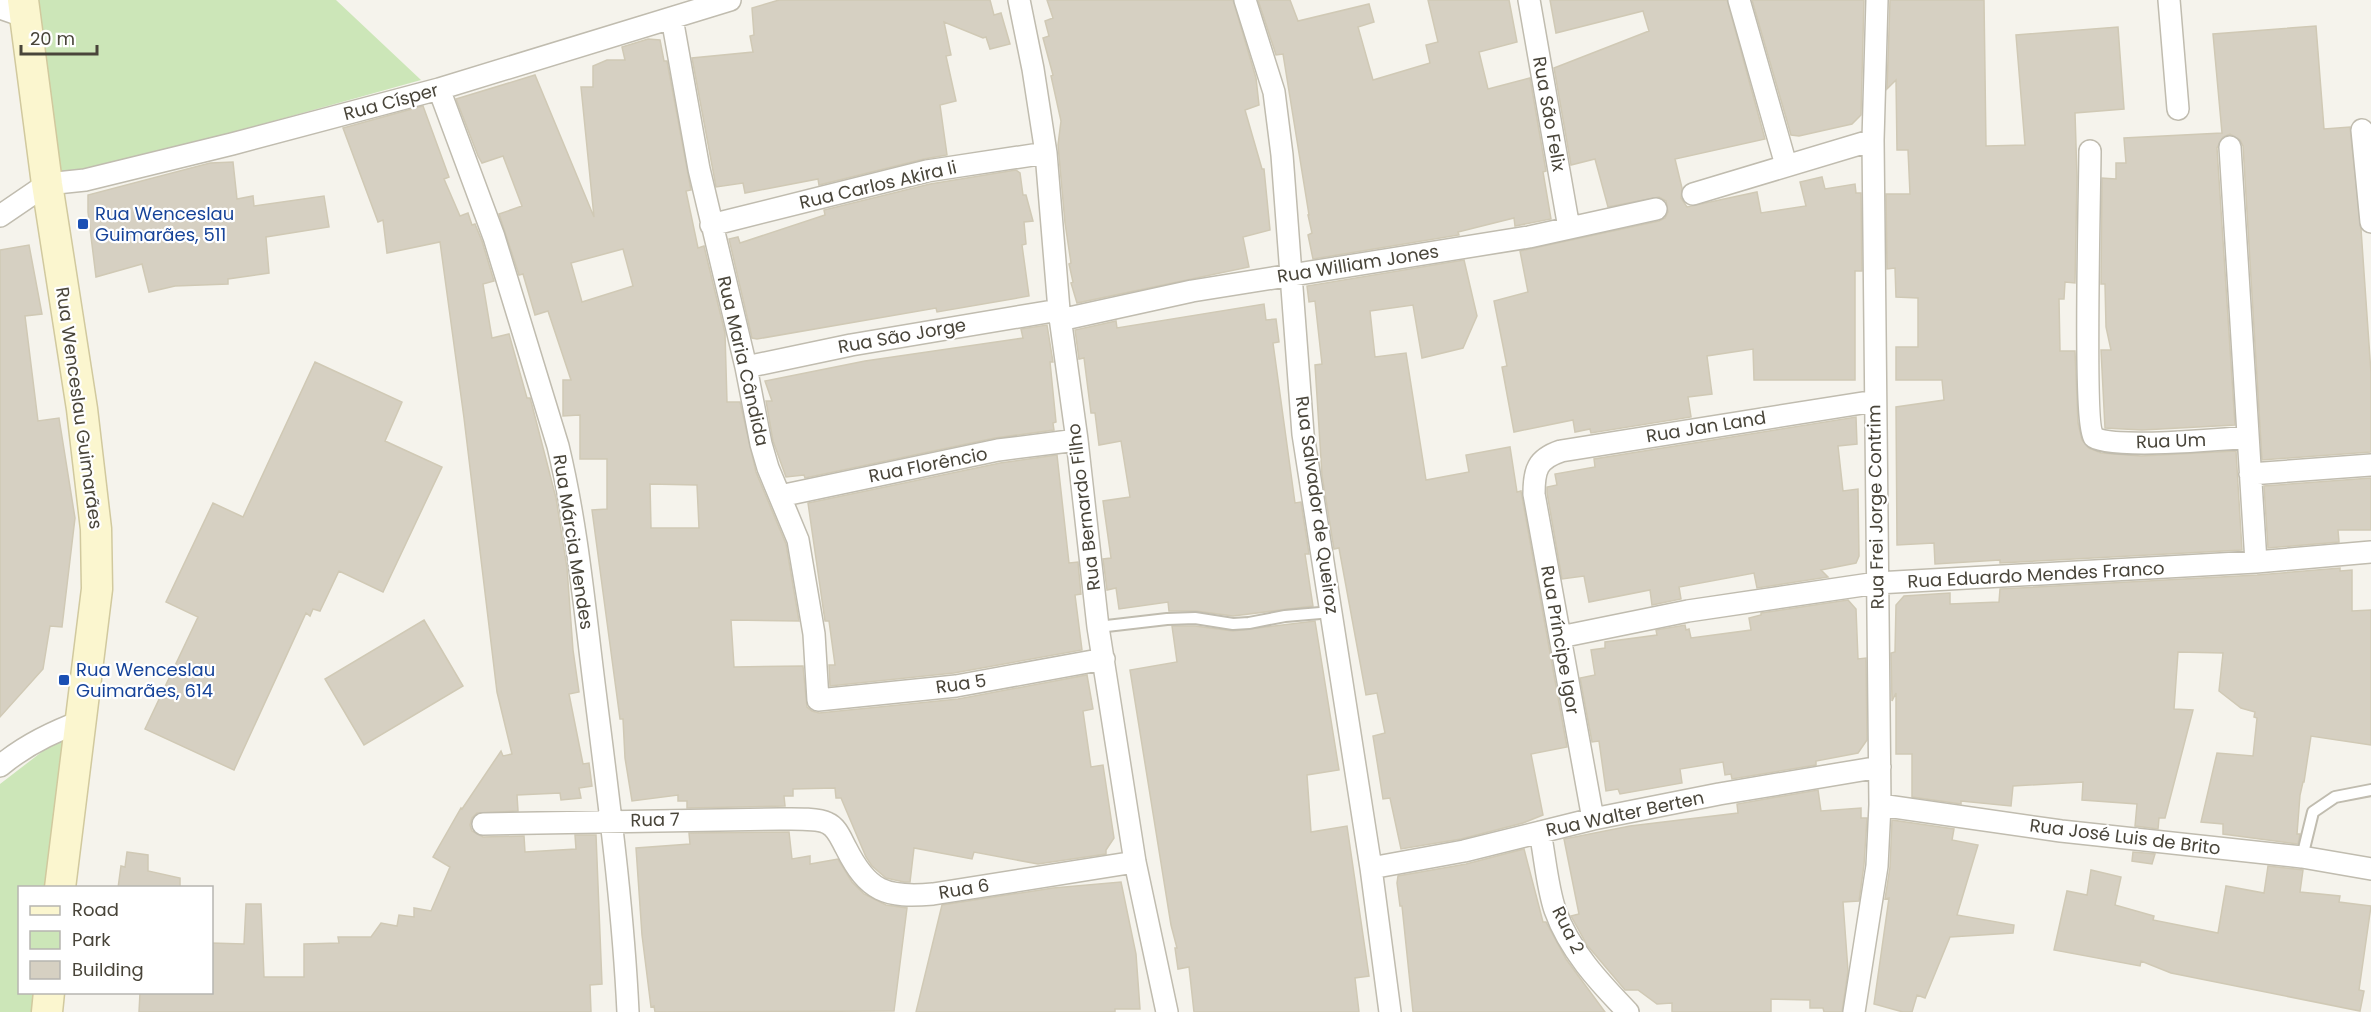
<svg xmlns="http://www.w3.org/2000/svg" width="2371" height="1012" viewBox="0 0 2371 1012" font-family="Poppins,sans-serif">
	<rect width="100%" height="100%" fill="#f5f3ec"/>
	<!-- green -->
	<path fill="#cce6b8" d="M12 0H336L421 80 47 184Z
		M82 721 61 887 20 888V992L48 993 45 1012H0V784Z"/>
	<!-- building -->
	<path fill="#d6d0c2" stroke="#d0c9b5" stroke-width="1.5" fill-rule="evenodd" d="M779 0H990L994 15 1001 13 1010 44 990 49 986 37 983 38 944 22 951 55 946 56 956 101 940 105 947 155 924 159 819 185 818 179 745 193 743 183 716 187 692 58 753 52 750 36 754 35 752 8Z
		M1047 0H1233L1256 78 1259 105 1245 110 1262 169H1264L1270 230 1243 237 1249 267 1077 303 1071 283 1073 282 1069 264 1071 263 1065 223 1058 145 1061 121 1051 76 1053 75 1043 38 1049 36 1045 21 1053 18Z
		M1258 0H1290L1298 21 1369 4 1374 22 1358 27 1373 80 1430 63 1426 45 1438 42 1428 0H1509L1517 42 1479 52 1488 89 1530 78 1546 171 1543 172 1551 219 1515 226 1514 218 1458 232 1459 235 1313 259 1308 235 1312 233 1308 215H1309L1283 54 1276 55Z
		M1550 0H1727L1765 139 1675 159 1682 188 1681 198 1687 207 1757 192 1761 213 1806 206 1800 182 1822 177 1825 189 1855 184 1856 193H1861L1862 271H1855V380H1754L1753 349 1707 356 1712 394 1688 397 1691 417 1591 433 1590 429 1575 432 1573 420 1514 432 1502 367 1507 366 1494 301 1528 292 1520 251 1659 221 1665 218 1668 212 1666 201 1659 197 1608 207 1595 159 1571 165 1554 68 1649 31 1643 11 1556 33Z
		M1752 0H1864L1861 115 1852 124 1799 136 1791 135Z
		M1890 0H1984L1986 146 2025 145 2016 35 2118 27 2124 109 2075 113 2077 177 2075 283 2065 282 2064 299H2059L2060 351H2075L2078 423 2082 440 2089 448 2101 453 2141 456 2236 451 2242 550 2000 563V560L1935 564 1934 543 1897 545 1896 407 1944 400 1942 380H1896V347H1918V298L1896 297 1895 268 1887 269 1886 194H1910L1908 150H1897L1896 80 1887 89Z
		M2316 26 2324 129 2350 127 2361 229 2371 373V452L2262 460 2243 146 2240 140 2230 134 2223 137 2217 148 2235 425 2142 430 2105 428 2101 350H2111L2106 327 2105 284H2101L2102 178 2116 179V163H2126L2124 138 2222 133 2213 34Z
		M648 39 660 40 664 61H667L691 190 686 191 698 248 704 246 725 333 727 402H740L756 472 786 544 799 621 731 620 734 667 803 666 807 707 812 711 819 713 958 699 1087 675 1093 709 1083 711 1091 767 1103 765 1114 838 1106 850V854L1038 864 974 852 972 859 914 848 910 882H904L886 878 872 866 866 857 841 798H836L835 788 793 789V796H784L785 806 687 808V801H678V795L632 801 625 758 623 719H620L592 510 607 509V459H580V415L563 416V380H571L548 311 535 315 523 274 519 275 499 214 522 206 503 156 482 163 478 156 456 99 535 75 594 217 581 87H593V66L607 60H625L622 47ZM623 249 633 286 582 302 571 263ZM650 484 697 485 699 528H651Z
		M423 106 449 177 444 179 460 216 468 213 472 225 475 224 482 241 494 281 483 284 492 338 509 334 527 398H530L532 405 556 498 567 568 573 650 579 692 569 694 583 764 589 763 592 786 579 788 581 798 561 800 560 793 517 795 518 811 477 813 472 818 470 825 472 831 483 837 524 836 525 852 576 849 575 835H596L602 984 590 985 591 1012H139L140 993H212V943L244 944 246 904H261L264 977H304V944L339 943 338 937H371L381 923 397 926 399 915 414 917V908L431 911 450 867 433 857 461 808 462 809 501 751 503 756 512 754 497 692 464 418 440 242 387 253 383 220 378 222 343 128Z
		M233 162 237 199 253 196 254 206 324 196 329 227 266 237 269 273 228 279V284L175 286 149 292 142 264 96 277 88 212V195L210 163Z
		M1016 170 1020 173 1023 195H1026L1033 221 1024 222 1026 244 1022 245 1029 296 937 312 936 308 757 339 752 338 729 239 738 237 740 243 825 215 824 210 930 184Z
		M29 245 42 314 25 316 38 421 59 418 75 518 62 627 50 626 43 669 0 717V250Z
		M1464 260 1477 316 1463 348 1422 358 1413 305 1370 311 1375 357 1406 353 1426 480 1469 472 1466 455 1510 447 1517 492 1521 491 1567 747 1531 754 1543 815 1523 823 1461 839 1401 849 1390 798 1383 799 1373 736 1385 733 1377 693 1366 695 1339 548 1334 549 1322 475 1315 365 1322 364 1315 301 1309 302 1307 286Z
		M1264 304 1266 320 1276 319 1279 342 1273 343 1295 503 1301 502 1309 554H1305L1313 606 1233 616 1196 611H1169L1168 602 1119 609 1116 588 1107 590 1103 559 1111 558 1103 501 1130 497 1121 441 1099 445 1095 413H1091L1084 358 1079 359 1075 330 1116 321 1117 328Z
		M1047 325 1053 362H1050L1056 422 1053 423 1054 430 995 438 805 478 804 475 786 477 773 441 766 401H772L765 381 865 361 1023 338 1021 329Z
		M315 362 402 402 385 441 442 467 383 592 339 571 320 611 313 609 310 616 306 613 234 770 145 729 198 617 166 602 213 503 243 517Z
		M1856 417 1857 444 1838 446 1843 491 1858 489 1859 556 1856 563 1821 570 1828 577 1757 588 1754 573 1679 587 1681 599 1652 605 1650 590 1589 602 1584 576 1562 579 1547 493V487L1557 485 1555 474 1595 467 1594 459Z
		M1057 455 1069 563 1078 562 1081 594 1075 595 1082 650 954 673 830 686 829 665H835L829 621H825L808 503 1000 463Z
		M2371 478V530H2338L2339 542 2268 548 2264 486Z
		M2340 568V571L2352 570V611L2371 610V745L2311 736 2304 782H2303L2300 795 2297 834H2300L2298 844 2223 834V824L2201 822 2217 753 2253 756 2257 718 2254 717 2255 712 2241 708 2219 691 2223 653 2178 652 2174 709 2193 710 2165 818H2159L2158 829 2135 826 2137 804 2082 800 2083 782 2013 786 2011 806 1961 801V804L1912 797V754H1896V693L1892 701 1891 653 1895 652 1896 605 1904 596 1950 593V604L1999 602 2000 589 2257 575Z
		M1848 600 1856 609 1858 659 1866 658 1867 740 1858 753 1816 761V765L1732 779 1731 774 1725 775 1723 762 1680 769 1682 783 1620 794 1618 789 1606 791 1599 741 1592 742 1580 678 1595 675 1591 650 1605 648V642L1657 635 1656 630 1685 625 1686 630 1689 629 1691 638 1751 630 1749 618 1761 615V613Z
		M424 620 463 686 364 745 325 679Z
		M1315 621 1339 770 1307 775 1311 832 1347 826 1369 976 1355 978 1359 1012H1194L1189 967 1178 969 1175 948H1177L1171 925 1130 670 1177 662 1172 626H1195L1233 631Z
		M1818 790 1821 811 1861 808V818H1867L1864 865 1859 901 1843 902 1848 971 1842 1012H1824L1823 1008H1810V1000L1771 999V1012H1672V1003L1657 1004 1638 990H1625L1587 945 1571 916 1579 914 1564 839 1630 826 1738 813 1737 804Z
		M1892 820 1954 829 1952 840 1978 845 1957 915 2014 925 2013 933 1950 937 1925 998 1917 995 1912 1012H1903L1874 1004 1889 898 1885 899 1890 867Z
		M789 832 792 859 810 856V864L838 859 852 882 864 894 886 905 907 908 894 1011 655 1012 654 1006 651 1007 642 935 636 848 690 844 689 833Z
		M1524 849 1543 922H1546L1566 959 1605 1012H1413L1402 906H1400L1397 883 1398 876 1466 864Z
		M127 852 148 855V871L180 878V888H118L121 866 125 867Z
		M2133 852 2155 854 2152 864 2132 861Z
		M2268 866 2303 870 2300 892 2340 896 2339 902 2371 906 2359 990 2364 991 2360 1011 2171 973 2141 961 2140 966 2054 950 2067 891 2087 895 2091 870 2121 877 2115 905 2154 916 2153 920 2218 933 2226 886 2264 893Z
		M1121 882 1136 954 1140 1009H1115V1012H916L942 905 1053 888Z"/>
	<g fill="none" stroke-linecap="round" stroke-linejoin="round">
		<!-- lane casing -->
		<g stroke="#c0bcaf" stroke-width="14">
			<path id="lane" d="M1098 627 1167 619 1195 618 1233 624 1249 623 1285 616 1332 612
				M2302 857 2313 812 2335 797 2371 790"/>
		</g>
		<!-- street casing -->
		<g stroke="#c0bcaf" stroke-width="24">
			<path id="street" d="M1019 0 1033 69 1046 153 1059 310 1077 440 1098 627 1135 862 1167 1012
				M1245 0 1274 92 1282 155 1303 434 1371 868 1390 1012
				M1529 0 1569 228
				M1739 0 1786 165
				M2169 0 2178 109
				M0 8 26 17
				M672 18 699 169 746 367 761 444 768 468 798 540 814 634 818 700 956 686 1104 659
				M439 89 494 237 558 446C578 529 585 614 596 699 609 803 623 907 628 1012
				M2362 130 2371 222
				M2230 147 2256 562
				M2090 151C2090 185 2083 424 2094 437 2105 450 2226 439 2248 437
				M1693 194 1873 140
				M0 216 47 184 85 180 232 144 439 89 730 0
				M711 225 927 171 1046 153
				M1060 320 1192 291 1529 237 1656 209
				M746 367 851 345 1059 310
				M2250 474 2371 465
				M780 496 998 450 1077 440
				M1560 637 1688 611 1877 583 2256 562 2371 552
				M0 766C25 745 52 732 82 721
				M1880 805 2061 831 2302 857 2371 869
				M1593 819 1534 494C1534 470 1537 459 1561 451L1875 401
				M483 824 780 819C791 819 818 818 827 823 837 827 841 839 846 848 868 892 886 898 933 894L1135 862
				M1540 832C1545 857 1547 886 1555 910 1569 950 1599 982 1628 1012
				M1371 868 1464 851 1593 819 1719 794 1880 767
				M1854 1012 1877 866 1880 805 1873 140 1877 0"/>
		</g>
		<!-- secondary casing -->
		<g stroke="#d1c99e" stroke-width="33">
			<path id="secondary" d="M23 0 47 184 82 409 96 529 97 589 60 888
				M47 1012 49 992"/>
		</g>
		<!-- lane -->
		<use href="#lane" stroke="#fff" stroke-width="10"/>
		<!-- street -->
		<use href="#street" stroke="#fff" stroke-width="21"/>
		<!-- secondary -->
		<use href="#secondary" stroke="#fbf6cf" stroke-width="30"/>
	</g>
	<!-- markers -->
	<g fill="#1a4fb4" stroke="#fff" stroke-width="2">
		<rect x="77" y="218" width="12" height="12" rx="3"/>
		<rect x="58" y="674" width="12" height="12" rx="3"/>
	</g>
	<g text-anchor="middle" stroke-width="4.5" stroke-linejoin="round" paint-order="stroke">
		<!-- street labels -->
		<g font-size="18" fill="#49453a" stroke="#fff">
			<text transform="translate(391 102) rotate(-15)" y="6">Rua Císper</text>
			<text transform="translate(1549 114) rotate(80)" y="6">Rua São Felix</text>
			<text transform="translate(878 185) rotate(-13)" y="6">Rua Carlos Akira Ii</text>
			<text transform="translate(1358 264) rotate(-9)" y="6">Rua William Jones</text>
			<text transform="translate(902 336) rotate(-10)" y="6">Rua São Jorge</text>
			<text transform="translate(743 361) rotate(77)" y="6">Rua Maria Cândida</text>
			<text transform="translate(79 408) rotate(82)" y="6">Rua Wenceslau Guimarães</text>
			<text transform="translate(1706 427) rotate(-9)" y="6">Rua Jan Land</text>
			<text transform="translate(2171 441) rotate(-2)" y="6">Rua Um</text>
			<text transform="translate(928 465) rotate(-11)" y="6">Rua Florêncio</text>
			<text transform="translate(1317 505) rotate(82)" y="6">Rua Salvador de Queiroz</text>
			<text transform="translate(1084 507) rotate(-97)" y="6">Rua Bernardo Filho</text>
			<text transform="translate(1876 507) rotate(-91)" y="6">Rua Frei Jorge Contrim</text>
			<text transform="translate(573 542) rotate(81)" y="6">Rua Márcia Mendes</text>
			<text transform="translate(2036 575) rotate(-3)" y="6">Rua Eduardo Mendes Franco</text>
			<text transform="translate(1560 640) rotate(80)" y="6">Rua Príncipe Igor</text>
			<text transform="translate(961 684) rotate(-8)" y="6">Rua 5</text>
			<text transform="translate(1625 814) rotate(-12)" y="6">Rua Walter Berten</text>
			<text transform="translate(655 820) rotate(-1)" y="6">Rua 7</text>
			<text transform="translate(2125 837) rotate(7)" y="6">Rua José Luis de Brito</text>
			<text transform="translate(964 889) rotate(-9)" y="6">Rua 6</text>
			<text transform="translate(1568 930) rotate(64)" y="6">Rua 2</text>
		</g>
		<!-- transit labels -->
		<g font-size="18" fill="#164399" stroke="#fff" text-anchor="start">
			<text x="95" y="220">Rua Wenceslau<tspan x="95" dy="21">Guimarães, 511</tspan></text>
			<text x="76" y="676">Rua Wenceslau<tspan x="76" dy="21">Guimarães, 614</tspan></text>
		</g>
	</g>
	<!-- legend -->
	<rect x="18" y="886" width="195" height="108" fill="#ffffff" stroke="#b6b5b0" stroke-width="1.5"/>
	<rect x="30" y="906" width="30" height="9" fill="#fbf6cf" stroke="#b6b5b0" stroke-width="1.5"/>
	<text x="72" y="916" font-size="18" fill="#49453a">Road</text>
	<rect x="30" y="931" width="30" height="18" fill="#cce6b8" stroke="#b6b5b0" stroke-width="1.5"/>
	<text x="72" y="946" font-size="18" fill="#49453a">Park</text>
	<rect x="30" y="961" width="30" height="18" fill="#d6d0c2" stroke="#b6b5b0" stroke-width="1.5"/>
	<text x="72" y="976" font-size="18" fill="#49453a">Building</text>
	<!-- scale -->
	<path d="M21 45v9h76v-9" fill="none" stroke="#49453a" stroke-width="3"/>
	<text x="30" y="45" font-size="18" fill="#49453a" stroke="#ffffff" stroke-width="4.5" paint-order="stroke">20 m</text>
</svg>
